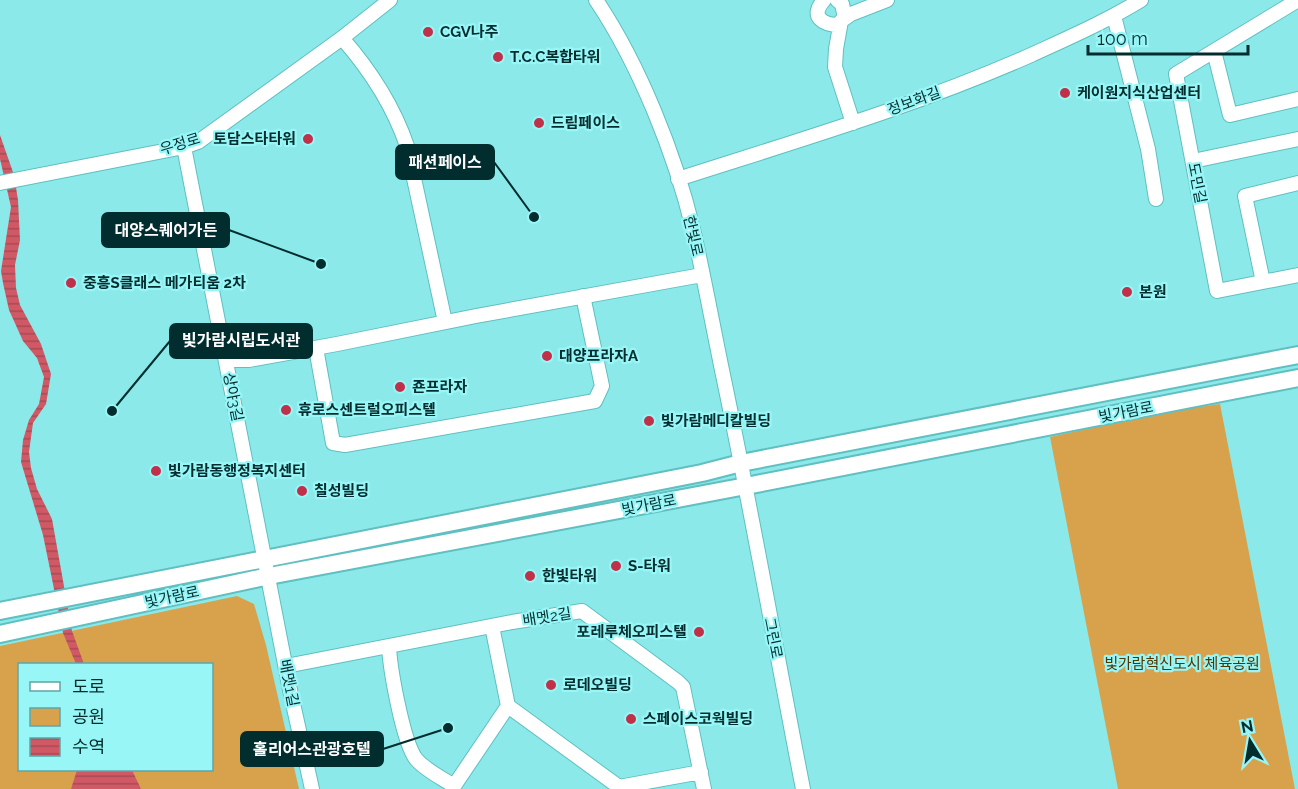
<svg xmlns="http://www.w3.org/2000/svg" width="1298" height="789" viewBox="0 0 1298 789" font-family="Raleway,'Noto Sans KR',sans-serif">
	<defs>
		<pattern id="water-rules" width="6" height="5" patternUnits="userSpaceOnUse" patternTransform="scale(1.5)"><rect width="6" height="5" fill="#d05965"/><path d="M0 2.5h6" fill="none" stroke="#a74a54"/></pattern>
	</defs>
	<rect width="100%" height="100%" fill="#8be9ea"/>
	<!-- green -->
	<path fill="#d8a24c" fill-rule="evenodd" d="M1220 404 1295 789H1118L1050 437 1164 412Z
		M237 596 254 604 266 645 299 789H0V646ZM20 664H212V770H20Z"/>
	<!-- water -->
	<path fill="url(#water-rules)" d="M0 135 14 175 18 200 20 240 15 265 16 288 20 305 41 344 51 374 46 404 33 423 29 452 31 468 37 489 52 519 72 631 84 664H76L63 633 43 535 21 462 23 440 29 420 39 404 44 377 37 358 23 341 9 310 3 283 1 271 11 207 0 159Z
		M77 770H132L141 789H71Z"/>
	<g fill="none" stroke-linecap="round" stroke-linejoin="round">
		<!-- minor casing -->
		<g stroke="#60bfc0" stroke-width="16">
			<path id="minor" d="M596 0C639 64 675 154 693 229 704 277 713 327 723 375 752 513 776 651 803 789
				M824 0C809 17 823 25 840 25
				M837 0 842 4 845 18
				M1298 0 1176 74 1217 291 1298 275
				M1114 16 1148 149 1156 199
				M342 38C371 71 393 105 407 146L445 322
				M1214 51 1230 115 1298 99
				M853 123 835 67 836 49 841 21 851 14 887 0
				M184 147 290 690 312 789
				M1193 161 1298 139
				M678 179C796 141 916 106 1031 55 1068 38 1105 22 1141 0
				M0 183 184 147 198 142 342 38 390 0
				M1263 282 1245 196 1298 183
				M316 348 333 443 345 445 595 401 602 386 583 296
				M226 360H249L337 344 476 316 702 275
				M492 626 508 706 619 787 701 772
				M389 646C390 669 403 742 416 759 425 770 442 778 454 786
				M286 666 512 622 582 611 678 682 683 687 704 789
				M452 789 508 706"/>
		</g>
		<!-- major casing -->
		<g stroke="#60bfc0" stroke-width="20">
			<path id="major" d="M0 611 702 473 741 463 1298 355
				M0 634 269 576 746 486 1298 378"/>
		</g>
		<!-- minor -->
		<use href="#minor" stroke="#fff" stroke-width="14"/>
		<!-- major -->
		<use href="#major" stroke="#fff" stroke-width="16"/>
	</g>
	<!-- markers -->
	<g fill="#c03048" stroke="#98f6f7" stroke-width="2">
		<circle cx="428" cy="32" r="6"/>
		<circle cx="498" cy="57" r="6"/>
		<circle cx="1065" cy="93" r="6"/>
		<circle cx="539" cy="123" r="6"/>
		<circle cx="308" cy="139" r="6"/>
		<circle cx="71" cy="283" r="6"/>
		<circle cx="1127" cy="292" r="6"/>
		<circle cx="547" cy="356" r="6"/>
		<circle cx="400" cy="387" r="6"/>
		<circle cx="286" cy="410" r="6"/>
		<circle cx="649" cy="421" r="6"/>
		<circle cx="156" cy="471" r="6"/>
		<circle cx="302" cy="491" r="6"/>
		<circle cx="616" cy="566" r="6"/>
		<circle cx="530" cy="576" r="6"/>
		<circle cx="699" cy="632" r="6"/>
		<circle cx="551" cy="685" r="6"/>
		<circle cx="631" cy="719" r="6"/>
	</g>
	<g text-anchor="middle" stroke-width="4.5" stroke-linejoin="round" paint-order="stroke">
		<!-- poi labels -->
		<g font-size="15" font-weight="bold" fill="#022d2e" stroke="#98f6f7" text-anchor="start">
			<text x="440" y="37">CGV나주</text>
			<text x="510" y="62">T.C.C복합타워</text>
			<text x="1077" y="98">케이원지식산업센터</text>
			<text x="551" y="128">드림페이스</text>
			<text x="296" y="144" text-anchor="end">토담스타타워</text>
			<text x="83" y="288">중흥S클래스 메가티움 2차</text>
			<text x="1139" y="297">본원</text>
			<text x="559" y="361">대양프라자A</text>
			<text x="412" y="392">죤프라자</text>
			<text x="298" y="415">휴로스센트럴오피스텔</text>
			<text x="661" y="426">빛가람메디칼빌딩</text>
			<text x="168" y="476">빛가람동행정복지센터</text>
			<text x="314" y="496">칠성빌딩</text>
			<text x="628" y="571">S-타워</text>
			<text x="542" y="581">한빛타워</text>
			<text x="687" y="637" text-anchor="end">포레루체오피스텔</text>
			<text x="563" y="690">로데오빌딩</text>
			<text x="643" y="724">스페이스코웍빌딩</text>
		</g>
		<!-- street labels -->
		<g font-size="15" fill="#022d2e" stroke="#98f6f7">
			<text transform="translate(914 101) rotate(-20)" y="5">정보화길</text>
			<text transform="translate(180 144) rotate(-17)" y="5">우정로</text>
			<text transform="translate(1197 183) rotate(79)" y="5">도민길</text>
			<text transform="translate(693 236) rotate(77)" y="5">한빛로</text>
			<text transform="translate(233 397) rotate(79)" y="5">상야3길</text>
			<text transform="translate(1126 412) rotate(-11)" y="5">빛가람로</text>
			<text transform="translate(649 505) rotate(-11)" y="5">빛가람로</text>
			<text transform="translate(172 597) rotate(-12)" y="5">빛가람로</text>
			<text transform="translate(547 617) rotate(-9)" y="5">배멧2길</text>
			<text transform="translate(773 638) rotate(79)" y="5">그린로</text>
			<text transform="translate(289 683) rotate(79)" y="5">배멧1길</text>
		</g>
		<!-- park labels -->
		<g font-size="15" fill="#523603" stroke="#98f6f7">
			<text x="1182" y="669">빛가람혁신도시 체육공원</text>
		</g>
	</g>
	<!-- callouts -->
	<path fill="none" stroke="#022d2e" stroke-width="2" d="M534 217L494 162M321 264L229 230M112 411L170 341M448 728L383 749"/>
	<g fill="#022d2e" stroke="#98f6f7" stroke-width="2">
		<circle cx="534" cy="217" r="6"/>
		<circle cx="321" cy="264" r="6"/>
		<circle cx="112" cy="411" r="6"/>
		<circle cx="448" cy="728" r="6"/>
	</g>
	<g fill="#022d2e" stroke="#022d2e" stroke-width="2">
		<rect x="396" y="145" width="98" height="34" rx="6"/>
		<rect x="102" y="213" width="127" height="34" rx="6"/>
		<rect x="170" y="324" width="142" height="34" rx="6"/>
		<rect x="241" y="732" width="142" height="34" rx="6"/>
	</g>
	<g font-size="16" text-anchor="middle" font-weight="bold" fill="#fff">
		<text x="445" y="168">패션페이스</text>
		<text x="166" y="236">대양스퀘어가든</text>
		<text x="241" y="346">빛가람시립도서관</text>
		<text x="312" y="755">홀리어스관광호텔</text>
	</g>
	<!-- legend -->
	<rect x="18" y="663" width="195" height="108" fill="#98f6f7" stroke="#5ca6a7" stroke-width="1.5"/>
	<rect x="30" y="682" width="30" height="9" fill="#ffffff" stroke="#5ca6a7" stroke-width="1.5"/>
	<text x="72" y="693" font-size="18" fill="#022d2e">도로</text>
	<rect x="30" y="708" width="30" height="18" fill="#d8a24c" stroke="#5ca6a7" stroke-width="1.5"/>
	<text x="72" y="723" font-size="18" fill="#022d2e">공원</text>
	<rect x="30" y="738" width="30" height="18" fill="url(#water-rules)" stroke="#5ca6a7" stroke-width="1.5"/>
	<text x="72" y="753" font-size="18" fill="#022d2e">수역</text>
	<!-- north arrow -->
	<g transform="translate(1250 741) rotate(349)" stroke="#98f6f7" stroke-width="4.5" paint-order="stroke">
	<path d="M0-4.5L10 22L0 15L-10 22Z" fill="#022d2e"/>
	<text y="-9" font-size="16" font-weight="bold" text-anchor="middle" fill="#022d2e">N</text>
	</g>
	<!-- scale -->
	<path d="M1088 45v9h160v-9" fill="none" stroke="#022d2e" stroke-width="3"/>
	<text x="1097" y="45" font-size="18" fill="#022d2e" stroke="#98f6f7" stroke-width="4.5" paint-order="stroke">100 m</text>
</svg>
